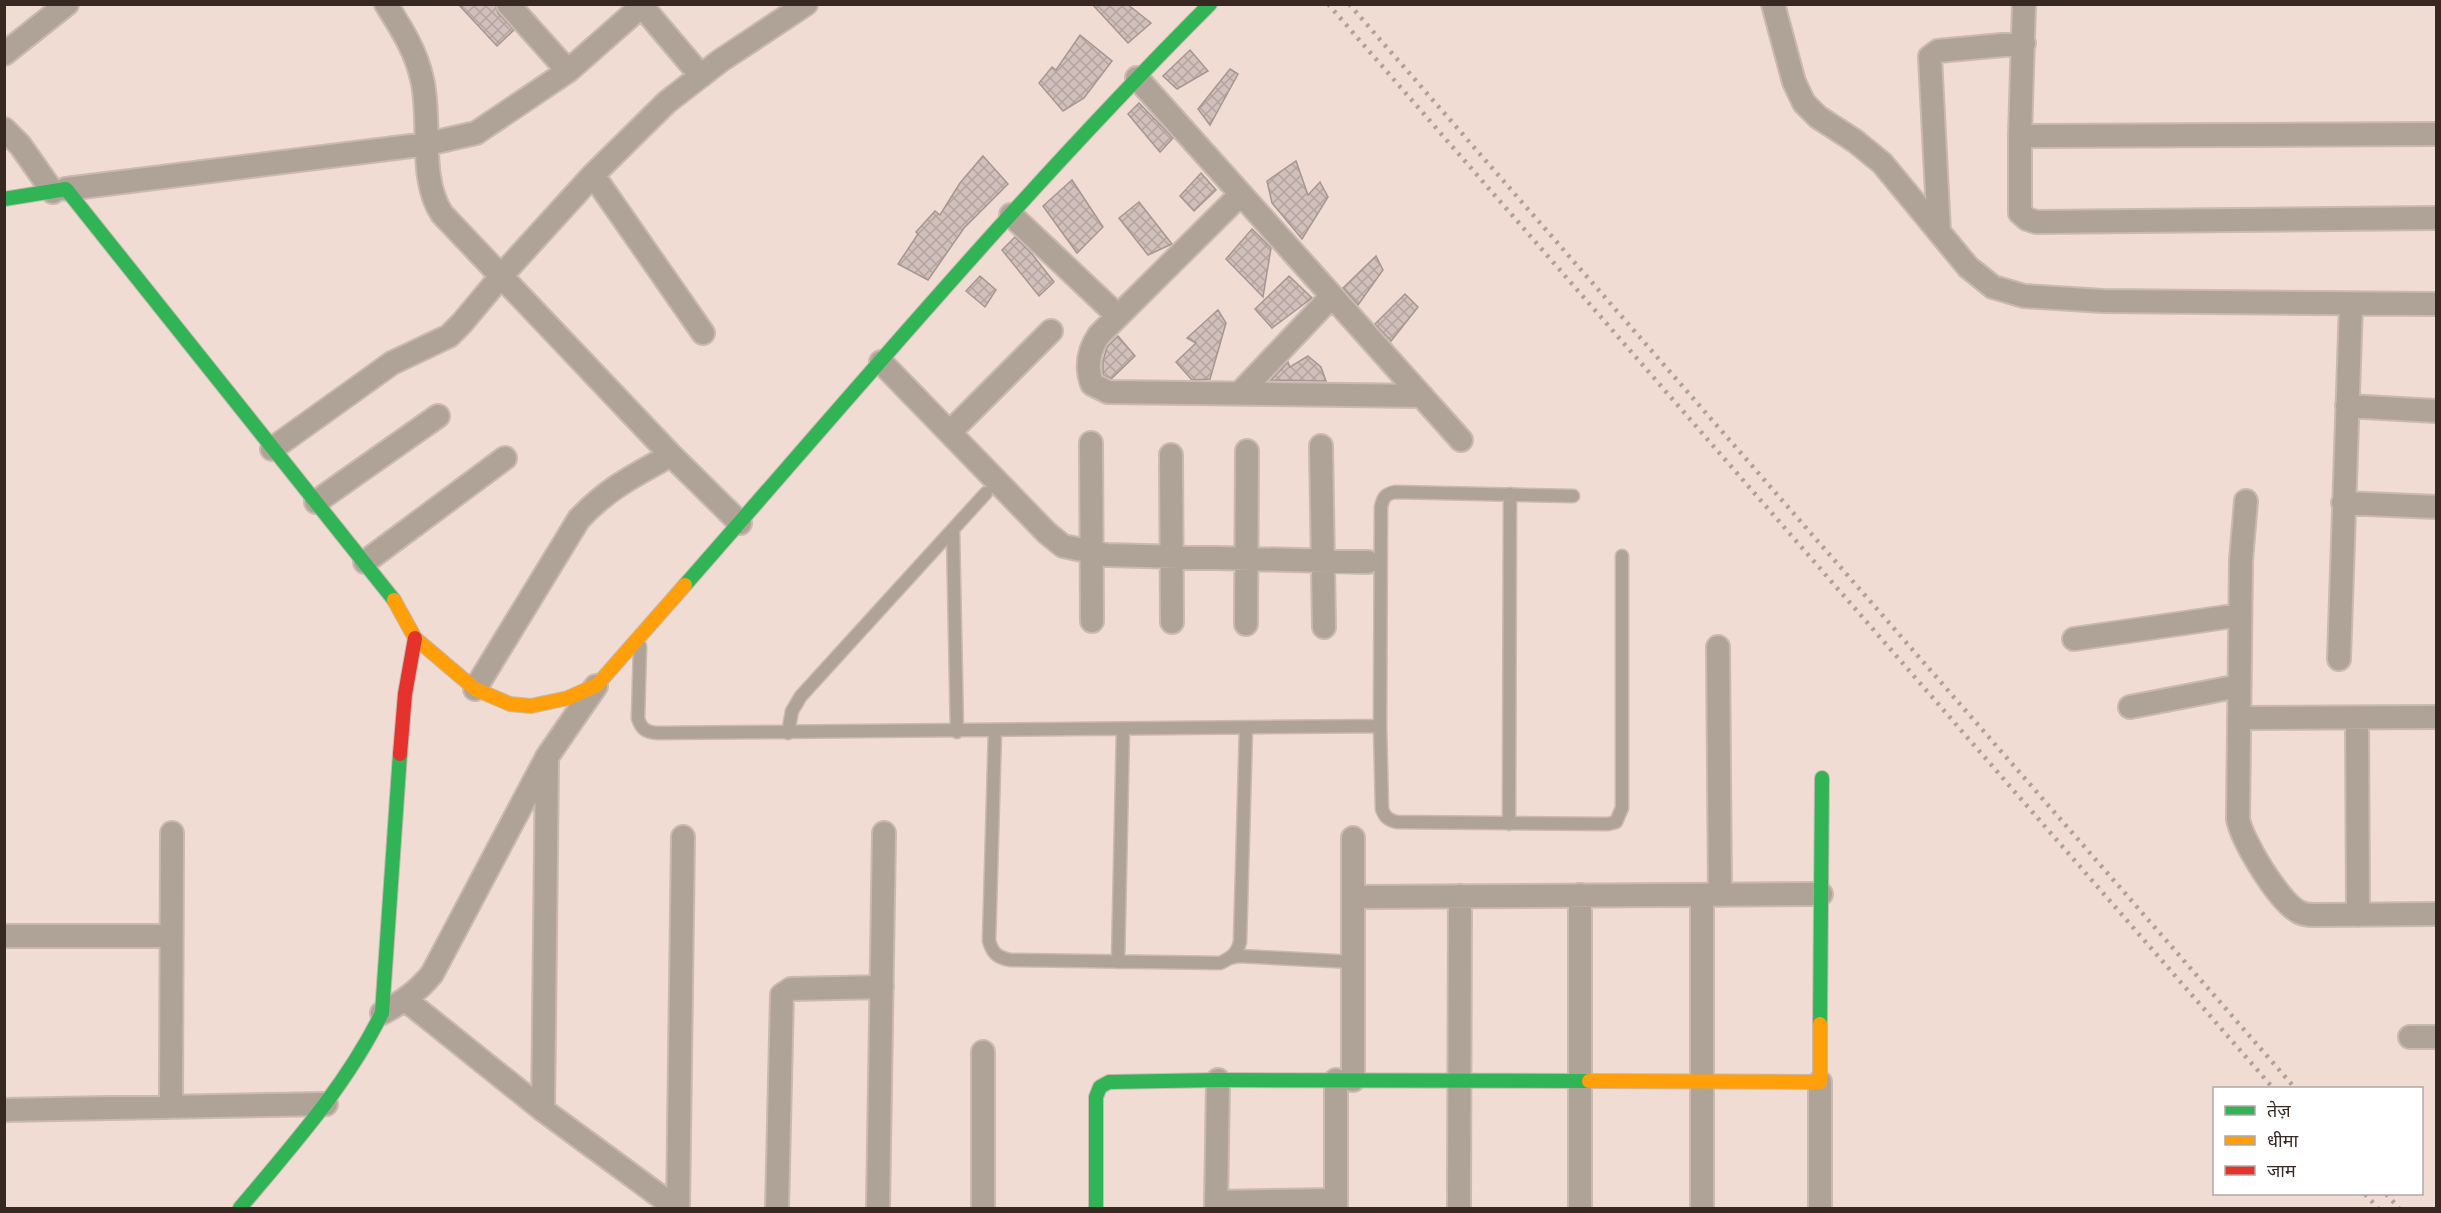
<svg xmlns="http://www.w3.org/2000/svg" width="2441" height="1213" viewBox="0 0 2441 1213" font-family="'Archivo Narrow','Noto Sans Devanagari',sans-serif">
	<defs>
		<pattern id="building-cross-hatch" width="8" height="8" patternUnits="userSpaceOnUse" patternTransform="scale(1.5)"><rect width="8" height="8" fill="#d0bfba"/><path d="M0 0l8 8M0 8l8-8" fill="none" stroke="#b3a4a0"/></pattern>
	</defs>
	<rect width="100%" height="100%" fill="#f0dcd2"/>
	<!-- building -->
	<path fill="url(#building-cross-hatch)" stroke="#a69691" stroke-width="1.5" d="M458 4H495L498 13 514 30 497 46Z
		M1092 4H1127L1151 23 1128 43Z
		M1080 35 1112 61 1084 98 1063 111 1039 83 1052 67 1056 70Z
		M1190 50 1208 71 1177 89 1163 76Z
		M1230 69 1238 74 1210 125 1198 109Z
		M1139 103 1173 138 1160 152 1128 114Z
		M983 156 1008 184 964 228 928 280 898 264 918 234 916 232 935 211 940 215 960 183Z
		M1296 161 1308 195 1320 182 1328 197 1302 239 1272 203 1267 181Z
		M1201 173 1216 190 1194 211 1180 196Z
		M1072 180 1103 227 1077 253 1043 206Z
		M1139 202 1172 244 1148 255 1119 218Z
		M1252 229 1271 248 1263 297 1226 259Z
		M1015 237 1032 254 1054 282 1039 296 1002 250Z
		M1376 256 1383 270 1358 305 1343 288Z
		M980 276 996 290 985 307 966 291Z
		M1289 276 1312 298 1272 328 1255 309Z
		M1405 294 1418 307 1391 341 1375 324Z
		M1218 310 1226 323 1210 379 1192 380 1176 362 1196 343 1187 338Z
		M1118 336 1135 356 1111 379 1103 375V361L1107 347Z
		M1308 356 1321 367 1326 381 1271 380 1288 362 1290 367Z"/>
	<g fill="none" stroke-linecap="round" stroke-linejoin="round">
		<!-- lane casing -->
		<g stroke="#c9b9b1" stroke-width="15">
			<path id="lane" d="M953 530 957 732
				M640 646 638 718C641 729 646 732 657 733L1380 726 1381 507C1383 498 1385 494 1395 492L1573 496
				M1380 726 1382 809C1385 818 1389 820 1397 822L1608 824 1616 822 1622 808V556
				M995 731 989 941C993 954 997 957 1010 960L1220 963C1231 958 1237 954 1240 942L1246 728
				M788 733 792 711 801 696 986 493
				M1509 824 1510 494
				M1230 958 1239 956 1353 962
				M1118 962 1123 730"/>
		</g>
		<!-- street casing -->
		<g stroke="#c9b9b1" stroke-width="26">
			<path id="street" d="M386 4C401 28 416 51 422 79 432 120 418 178 442 214L671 455 740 523
				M508 4 568 71
				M640 4 701 76
				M1773 4 1794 82 1804 103 1818 117 1855 141 1882 163 1968 267 1993 287 2024 296 2103 301 2436 304
				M2024 4 2020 136 2436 134
				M4 54 67 4
				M1137 78 1461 440
				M4 129 20 145 53 192
				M2020 136V213L2027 219 2036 222 2436 218
				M593 175 703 333
				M66 189 427 144 476 133 568 71 644 4
				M1241 194 1099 335C1088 351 1086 367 1092 384L1108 392 1422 396
				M1011 215 1118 316
				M1939 232 1930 57 1938 51 2024 43
				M881 362 1047 533 1063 546 1107 555 1368 562
				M1240 393 1332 296
				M2347 406 2436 411
				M950 432 1051 331
				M1091 443 1092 621
				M1321 446 1324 627
				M272 449 392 363 449 336 462 323 502 275 593 175 667 102 720 61 806 4
				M1171 455 1172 622
				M2246 501 2241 560 2238 819C2242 841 2279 902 2299 912 2303 914 2308 915 2313 915L2436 914
				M316 502 438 416
				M2343 503 2436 507
				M365 562 505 458
				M1246 624 1247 451
				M2074 639 2240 615
				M1718 647 1720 895
				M2339 659 2351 304
				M475 689 579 519C608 488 635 475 671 455
				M2130 707 2239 686
				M2239 718 2436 717
				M2357 718 2358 915
				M1353 838V1080
				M1580 895V1208
				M1353 897 1821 894
				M4 936H171
				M407 1001 543 1110 676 1208
				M382 1013C403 1002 417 992 432 974L547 757 596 686
				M2410 1037H2436
				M983 1052V1208
				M171 1107 172 833
				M4 1110 326 1104
				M543 1110 547 762
				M1216 1202 1336 1200
				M678 1208 683 837
				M777 1208 782 995 791 989 882 987
				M878 1208 884 833
				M1216 1208 1218 1080
				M1336 1208V1080
				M1459 1208 1460 896
				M1702 1208V895
				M1820 1208V1082"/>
		</g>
		<!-- fast casing -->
		<g stroke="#c9b9b1" stroke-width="16">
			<path id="fast" d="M4 199 66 189 394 600
				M685 585C857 389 1025 189 1210 4
				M1820 1024 1822 778
				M240 1208C292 1146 346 1086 382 1013L400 754
				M1096 1208V1097L1100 1087 1109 1082 1218 1080 1589 1081"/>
		</g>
		<!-- slow casing -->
		<g stroke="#c9b9b1" stroke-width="16">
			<path id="slow" d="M394 600 415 638 475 689 510 704 531 706 568 698 597 685 685 585
				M1589 1081 1820 1082V1024"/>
		</g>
		<!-- jam casing -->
		<g stroke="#c9b9b1" stroke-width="16">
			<path id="jam" d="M400 754 405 694 415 638"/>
		</g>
		<!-- lane -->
		<use href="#lane" stroke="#afa397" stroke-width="12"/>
		<!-- street -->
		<use href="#street" stroke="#afa397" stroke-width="22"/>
		<!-- fast -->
		<use href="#fast" stroke="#30b455" stroke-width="14"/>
		<!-- slow -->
		<use href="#slow" stroke="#ff9f0a" stroke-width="14"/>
		<!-- jam -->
		<use href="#jam" stroke="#e5322d" stroke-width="14"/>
		<!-- rail -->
		<path stroke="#afa299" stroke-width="4.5" stroke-dasharray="3 6" stroke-linecap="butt" d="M1328 4 2273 1088
			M1349 4 2295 1088
			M2365 1194 2378 1208
			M2386 1194 2399 1208"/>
	</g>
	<!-- border -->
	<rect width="2441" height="1213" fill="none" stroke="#372922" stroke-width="12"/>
	<!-- legend -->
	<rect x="2213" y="1087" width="210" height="108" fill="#ffffff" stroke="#afa9a7" stroke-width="1.5"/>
	<rect x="2225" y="1106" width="30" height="9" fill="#30b455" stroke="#afa9a7" stroke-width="1.5"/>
	<text x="2267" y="1117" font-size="18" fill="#372922">तेज़</text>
	<rect x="2225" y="1136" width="30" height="9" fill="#ff9f0a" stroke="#afa9a7" stroke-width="1.5"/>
	<text x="2267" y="1147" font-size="18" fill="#372922">धीमा</text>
	<rect x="2225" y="1166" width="30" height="9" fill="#e5322d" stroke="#afa9a7" stroke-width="1.5"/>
	<text x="2267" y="1177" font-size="18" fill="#372922">जाम</text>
</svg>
